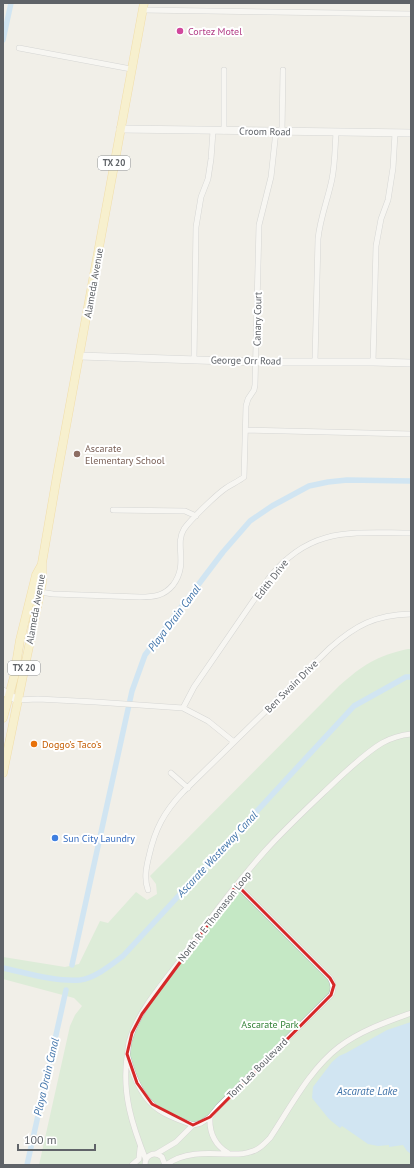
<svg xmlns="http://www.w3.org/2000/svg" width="414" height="1168" viewBox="0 0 414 1168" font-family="'PT Sans',sans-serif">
	<rect width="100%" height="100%" fill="#f1efe8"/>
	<!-- green -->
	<path fill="#c5e8c5" d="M408 649H411V1165H39L70 1026 75 1015 82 1006 74 998 3 979V957L65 967 79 964 100 921 108 923 136 892 147 900 157 894 156 884 150 876 339 686C363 665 376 656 408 649Z"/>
	<!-- water -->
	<path fill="#aadaff" d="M411 1022V1154L407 1151 403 1145 389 1147V1145L378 1146 368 1144 342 1126 340 1128 329 1119 312 1098 313 1087 332 1062 339 1056 346 1053 387 1030Z"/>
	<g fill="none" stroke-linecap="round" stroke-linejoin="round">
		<!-- canal -->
		<path stroke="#aadaff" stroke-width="5.5" d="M3 40 11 3
			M72 965 132 691 145 655 223 552 250 521 272 506 309 486 328 482 347 480 411 481
			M3 968C26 973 56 982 80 980 95 978 111 965 123 956L354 706 406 677H411
			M27 1165 66 990"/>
		<!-- street casing -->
		<g stroke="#b5b8bc" stroke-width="6">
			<path id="street" d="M143 10 411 14
				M19 48 131 69
				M224 70V131
				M282 131 283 70
				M194 359 196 227 201 197 208 179 211 159 213 131
				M315 361 318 239C320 218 328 199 332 179 335 164 335 148 336 132
				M373 362 376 246 381 219 388 200 393 168 395 133
				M246 430 411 434
				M113 510 185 511 196 516
				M40 592 53 594 140 597C154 597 164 596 173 585 189 564 174 545 184 529 190 520 217 494 226 488 232 484 239 481 244 477L246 406 248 399 254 390 255 385 259 225 271 177 276 131
				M17 700 38 699 96 702 183 708 208 721 234 742
				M183 708 194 687 269 578C310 526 351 533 411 533
				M171 773 188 788
				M148 890C144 879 146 868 149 856 155 829 164 812 183 792L330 648C356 625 375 615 411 614
				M128 1057C133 1076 141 1098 159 1110 169 1117 182 1121 193 1125
				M210 1117C209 1132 215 1145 228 1153
				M156 1154 176 1142 193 1125 201 1123 210 1117 218 1107 331 995C334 989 334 984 330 978L237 885
				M146 1160C132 1125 122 1094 127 1057 128 1052 128 1047 129 1042 137 1013 160 987 178 963 205 925 234 886 265 851 283 831 303 812 323 793 340 777 362 755 382 743 391 738 401 735 411 734
				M132 1165 139 1159 140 1148
				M145 1165C145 1155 154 1151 162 1157L165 1165
				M166 1165C183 1152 205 1153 226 1154 234 1154 242 1155 250 1152 259 1150 264 1144 270 1138 290 1108 310 1069 339 1047 360 1031 386 1022 411 1013"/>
		</g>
		<!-- secondary casing -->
		<g stroke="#b6babf" stroke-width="8">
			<path id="secondary" d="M120 129 411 133
				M80 356 256 362H373L411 363
				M3 691 17 700"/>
		</g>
		<!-- primary casing -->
		<g stroke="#f2c960" stroke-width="9">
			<path id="primary" d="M3 718 14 677 20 640 36 575 41 566
				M3 773 42 583V563L58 470 144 3"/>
		</g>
		<!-- street -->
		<use href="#street" stroke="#fff" stroke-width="5"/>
		<!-- secondary -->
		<use href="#secondary" stroke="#fff" stroke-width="7"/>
		<!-- primary -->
		<use href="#primary" stroke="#fff2af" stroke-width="8"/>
	</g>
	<!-- marked area -->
	<path d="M0 0H414V1168H0ZM237 885 330 978 334 985 331 995 210 1117 193 1125 152 1104 137 1083 127 1054 132 1033 142 1014Z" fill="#f1efe8" fill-opacity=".55" fill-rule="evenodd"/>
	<path fill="none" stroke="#d62828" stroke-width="3" stroke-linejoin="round" d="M237 885 330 978 334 985 331 995 210 1117 193 1125 152 1104 137 1083 127 1054 132 1033 142 1014Z"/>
	<!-- markers -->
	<circle fill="#d1479c" stroke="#fff" stroke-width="1.5" cx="180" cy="31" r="4"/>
	<circle fill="#8d6e63" stroke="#fff" stroke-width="1.5" cx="77" cy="454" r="4"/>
	<circle fill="#e8710a" stroke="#fff" stroke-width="1.5" cx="34" cy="744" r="4"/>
	<circle fill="#3f7fe0" stroke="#fff" stroke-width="1.5" cx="55" cy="838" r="4"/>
	<g text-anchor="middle" stroke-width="4" stroke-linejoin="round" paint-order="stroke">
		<!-- shield labels -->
		<g fill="#fff" stroke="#8f9295" stroke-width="1">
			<rect x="98" y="156" width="32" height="14" rx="3"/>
			<rect x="8" y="661" width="32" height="14" rx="3"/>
		</g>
		<g font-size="9" font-weight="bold" fill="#5f6368">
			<text x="114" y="166">TX 20</text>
			<text x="24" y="671">TX 20</text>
		</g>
		<!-- hotel labels -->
		<g font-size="10" fill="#b23c85" stroke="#fff" text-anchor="start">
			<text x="188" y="35">Cortez Motel</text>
		</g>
		<!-- street labels -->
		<g font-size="10" fill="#5f6368" stroke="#fff">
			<text transform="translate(265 131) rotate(1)" y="4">Croom Road</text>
			<text transform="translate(93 283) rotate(-80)" y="4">Alameda Avenue</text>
			<text transform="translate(257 319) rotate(-89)" y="4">Canary Court</text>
			<text transform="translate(246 360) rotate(1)" y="4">George Orr Road</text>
			<text transform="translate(271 579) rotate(-52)" y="4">Edith Drive</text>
			<text transform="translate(35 609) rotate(-80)" y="4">Alameda Avenue</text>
			<text transform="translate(291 686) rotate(-45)" y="4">Ben Swain Drive</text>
			<text transform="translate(214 916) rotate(-52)" y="4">North R E Thomason Loop</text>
			<text transform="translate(257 1068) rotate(-45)" y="4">Tom Lea Boulevard</text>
		</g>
		<!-- education labels -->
		<g font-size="10" fill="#785e54" stroke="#fff" text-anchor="start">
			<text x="85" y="452">Ascarate<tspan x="85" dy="12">Elementary School</tspan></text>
		</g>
		<!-- food labels -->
		<g font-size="10" fill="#c56008" stroke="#fff" text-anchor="start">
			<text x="42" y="748">Doggo’s Taco’s</text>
		</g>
		<!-- shop labels -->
		<g font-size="10" fill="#366cbe" stroke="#fff" text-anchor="start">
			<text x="63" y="842">Sun City Laundry</text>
		</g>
		<!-- park labels -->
		<g font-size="10" fill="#348238" stroke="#fff">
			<text x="270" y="1028">Ascarate Park</text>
		</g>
		<!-- water labels -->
		<g font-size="11" font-style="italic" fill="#4174aa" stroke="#fff">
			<text transform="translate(174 618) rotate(-53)" y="4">Playa Drain Canal</text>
			<text transform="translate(217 854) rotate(-47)" y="4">Ascarate Wasteway Canal</text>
			<text transform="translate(46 1077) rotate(-77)" y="4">Playa Drain Canal</text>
			<text x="367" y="1095">Ascarate Lake</text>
		</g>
	</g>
	<!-- border -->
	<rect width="414" height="1168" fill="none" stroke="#5f6368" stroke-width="8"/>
	<!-- scale -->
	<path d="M18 1144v6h77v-6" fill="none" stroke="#5f6368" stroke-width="2"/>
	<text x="24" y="1144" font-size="12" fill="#5f6368" stroke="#ffffff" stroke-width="3" paint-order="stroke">100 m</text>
</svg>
